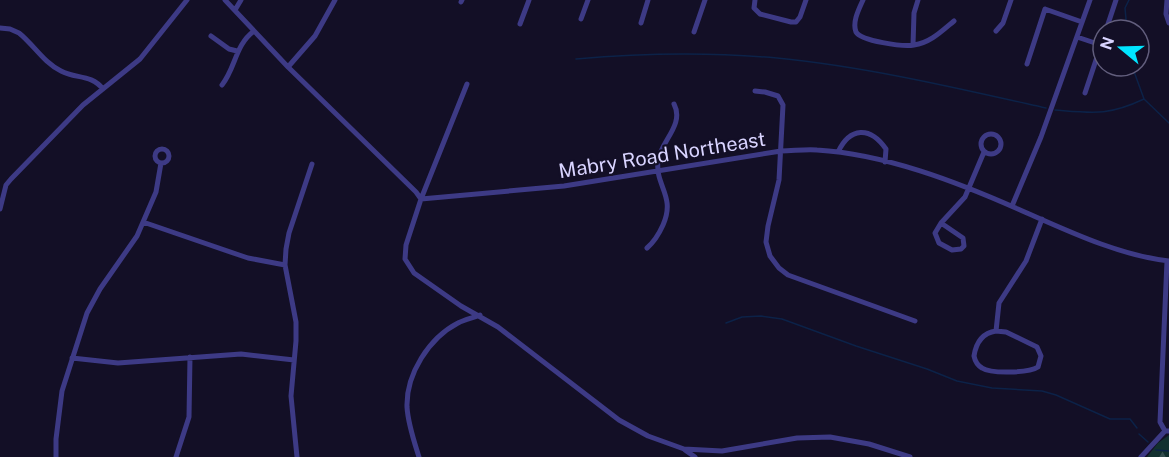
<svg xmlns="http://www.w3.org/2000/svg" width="1169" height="457" viewBox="0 0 1169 457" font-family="'Public Sans',sans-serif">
	<defs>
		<pattern id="forest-firs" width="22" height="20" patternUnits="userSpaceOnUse" patternTransform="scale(1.5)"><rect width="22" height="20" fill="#12302f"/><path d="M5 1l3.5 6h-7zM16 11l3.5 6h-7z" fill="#344d4e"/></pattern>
	</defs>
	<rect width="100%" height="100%" fill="#130f26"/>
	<!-- forest -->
	<path fill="url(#forest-firs)" d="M1169 435V457H1147L1158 443Z"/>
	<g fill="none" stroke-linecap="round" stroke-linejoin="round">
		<!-- stream -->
		<path stroke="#0c2248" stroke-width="1.5" d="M1127 30 1125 8 1129 0
			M576 59C643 53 710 52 777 58 868 67 957 88 1046 108
			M1132 66 1144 99 1169 123
			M1055 110C1093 113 1108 116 1144 99
			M726 323 742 317 761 316 782 319 856 346 927 369 957 381 992 388 1042 391 1056 395 1110 419H1130L1137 428
			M1139 434 1148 442
			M1156 450 1169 451"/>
		<!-- minor -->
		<path stroke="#3d3a85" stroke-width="5" d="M225 0 288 67 416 192 421 199
			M755 0 754 8 760 14 791 22H796L800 17 806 0
			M863 0C859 9 852 22 856 32 861 41 903 47 914 45 930 43 942 31 954 21
			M1167 0 1166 14 1169 23
			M461 2 462 0
			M235 10 241 0
			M581 19 588 0
			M641 23 648 0
			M520 24 529 0
			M0 28 10 29 19 33C33 44 44 63 61 71 76 79 91 74 103 89
			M1106 30 1116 0
			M996 31 1003 23 1011 0
			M694 32 705 0
			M211 36 229 49 237 51
			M1077 37 1101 45
			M913 45 914 13 918 0
			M1027 64 1045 9 1082 22
			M288 67 315 36 335 0
			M467 84 421 199 406 245 405 259 414 273 461 306 498 327 619 420 648 436 684 449 722 451 797 438 830 437 869 444 910 457
			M222 85C236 67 235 45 254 31
			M755 91 765 92 778 96 783 105 779 180 768 226 766 242 770 256 779 268 788 275 915 321
			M1085 93 1103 39
			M981 144a10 10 0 1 1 20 0a10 10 0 1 1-20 0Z
			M155 156a7 7 0 1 1 14 0a7 7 0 1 1-14 0Z
			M838 152C850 127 870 126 886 149L885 162
			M421 199 564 186 781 151C793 151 805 149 817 150 885 154 957 182 1018 209 1066 230 1117 255 1169 261
			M1012 206 1041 137 1090 0
			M0 209 6 185 11 179 83 105 140 59 187 0
			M143 222 248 258 285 265
			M941 223 963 238 964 246 961 249 952 250 939 243 935 233Z
			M941 223 965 197 984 152
			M647 248C655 241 659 234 663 225 676 196 655 186 658 161 660 142 685 125 674 104
			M996 331 1006 332 1037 347 1041 356 1038 367C1029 373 991 374 982 368 977 365 975 361 974 356 976 343 982 333 996 331Z
			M996 331 999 303 1026 261 1042 219
			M72 358 118 363 241 354 294 360
			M1165 431 1160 422 1167 261
			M685 450 695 457
			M56 457V439L62 391 87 313 100 289 137 236 156 192 161 163
			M176 457 189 417 190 357
			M297 457 291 396 296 341V322L285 265 286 249 289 233 312 164
			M419 457C414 441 408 424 407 407 406 374 429 338 458 323 465 319 473 318 480 315
			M1141 457 1165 431H1169"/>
	</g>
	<g text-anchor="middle" stroke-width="4.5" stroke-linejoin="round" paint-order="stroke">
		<!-- street labels -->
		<g font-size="20" fill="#d9d4ff" stroke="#130f26">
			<text transform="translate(662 155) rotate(-9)" y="7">Mabry Road Northeast</text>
		</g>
	</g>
	<!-- north arrow -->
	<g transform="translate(1121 48) rotate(289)"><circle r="28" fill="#130f26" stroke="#625e7d" stroke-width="1.5"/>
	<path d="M0-4.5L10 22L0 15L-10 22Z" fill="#00e5ff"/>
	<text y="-9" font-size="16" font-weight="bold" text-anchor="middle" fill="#d9d4ff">N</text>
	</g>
</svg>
